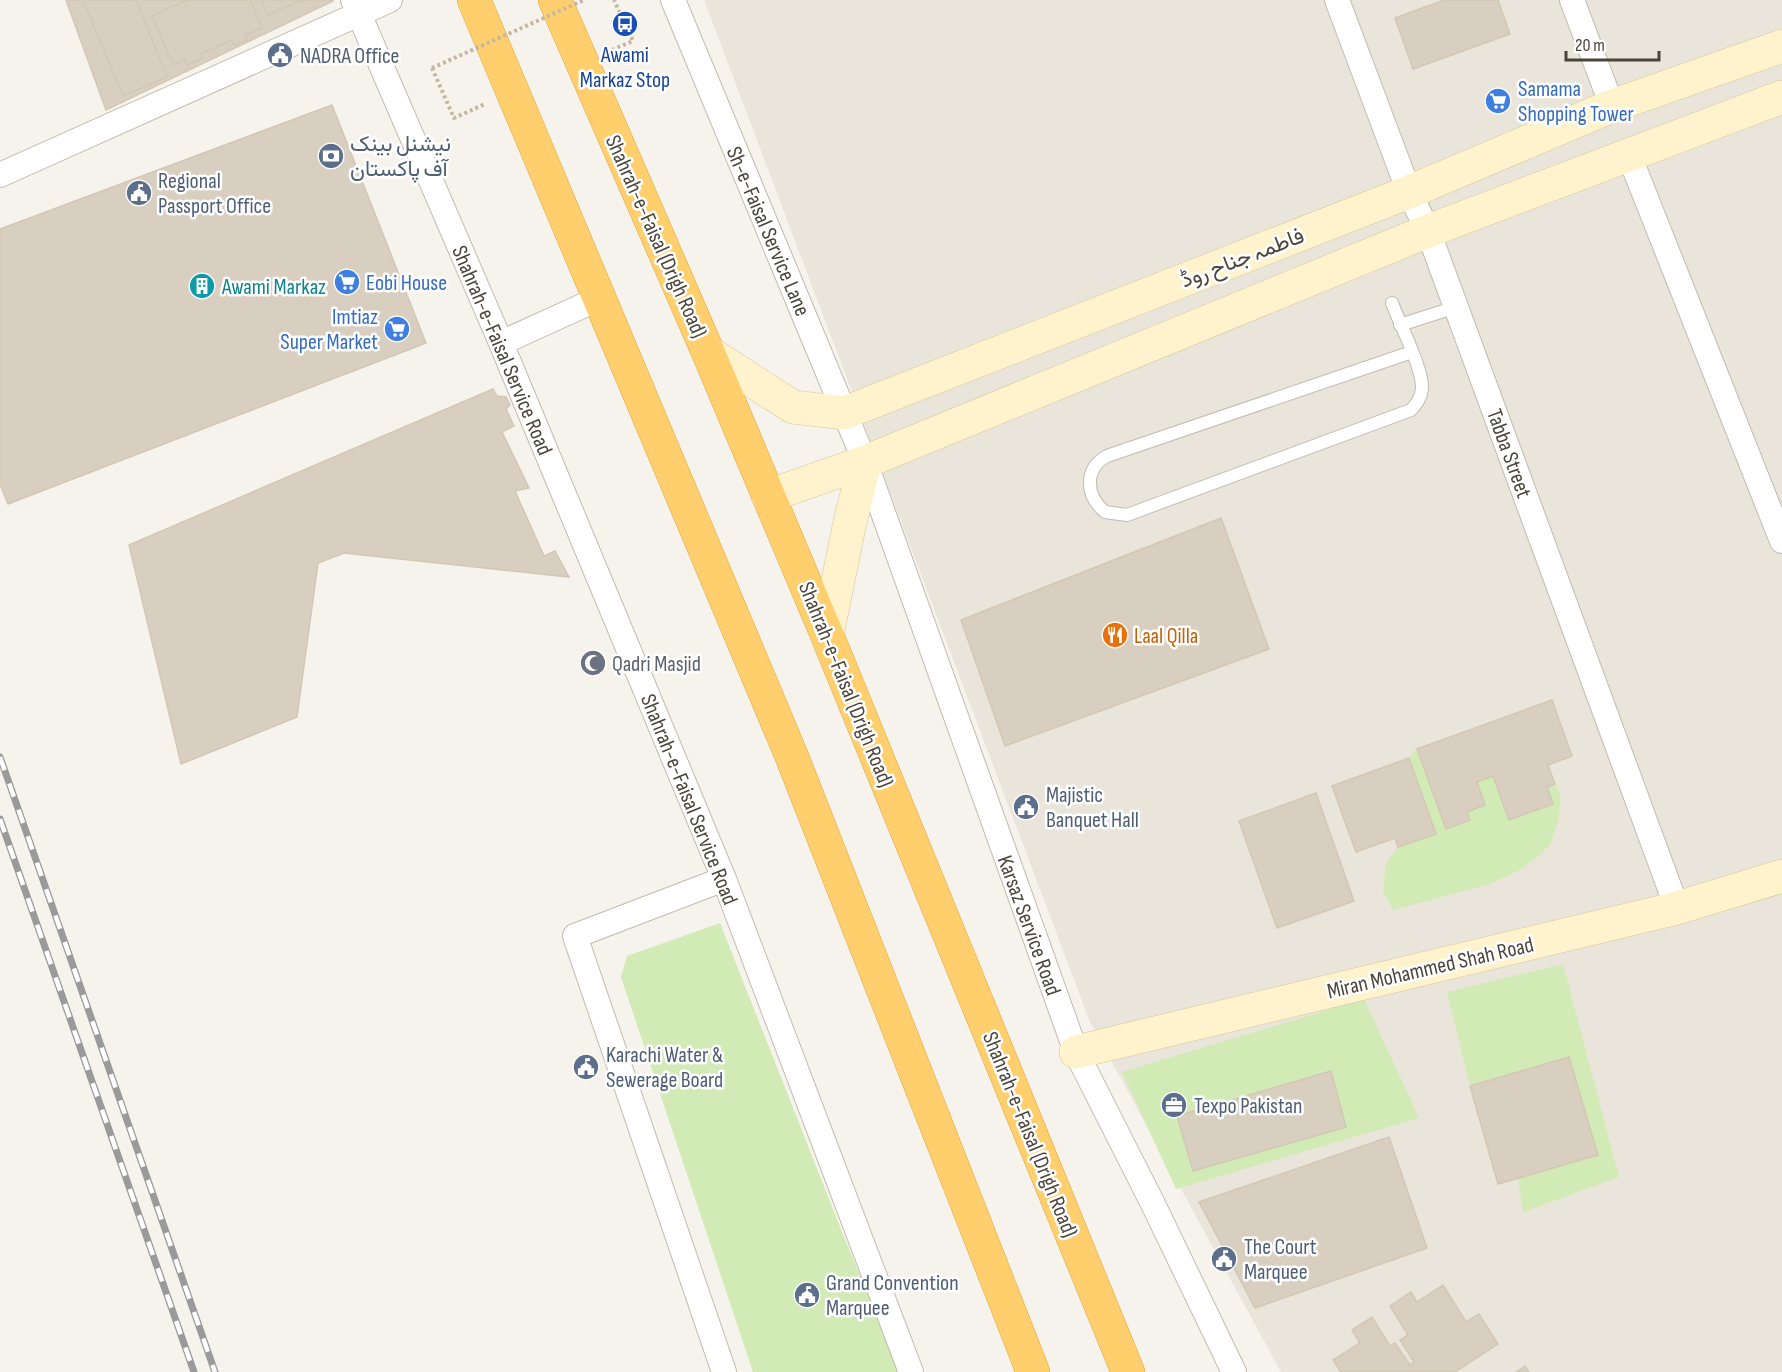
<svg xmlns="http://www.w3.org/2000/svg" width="1782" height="1372" viewBox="0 0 1782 1372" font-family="'Sofia Sans Condensed',Vazirmatn,sans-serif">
	<rect width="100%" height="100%" fill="#f6f3ec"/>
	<!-- residential -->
	<path fill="#eae5da" d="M704 0H1782V1372H1281L1090 1022Z"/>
	<!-- green -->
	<path fill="#d2eab5" d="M1417 749 1446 829 1469 821 1467 812 1485 805 1477 782 1493 776 1509 820 1552 804 1547 787 1548 765 1561 799 1558 821 1551 843 1540 855 1518 871 1490 884 1393 910 1383 891 1386 864 1398 847 1436 834 1409 758Z
		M720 923 844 1237 901 1372H753L621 977 627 956Z
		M1563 964 1619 1177 1523 1212 1518 1179 1498 1184 1470 1086 1447 992Z
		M1364 999 1419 1118 1176 1189 1122 1072Z"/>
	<!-- building -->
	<path fill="#d8cfc1" stroke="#d3c7b4" stroke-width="1.5" d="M66 0H333V1L106 110Z
		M83 0H136L167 77 123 96Z
		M187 0H250L262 28 245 35 248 40 234 45 232 40 200 54 203 58 187 65 185 59 173 65 152 16Z
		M261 0H302L267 15Z
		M1444 0H1498L1510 34 1413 69 1395 18Z
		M332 105 426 343 8 504 0 484V229Z
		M493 389 497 396 506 397 510 405 506 409 514 426 502 432 529 488 515 491 544 556 555 551 569 577 344 553 318 563 297 717 181 764 129 545Z
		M1221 518 1269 649 1005 746 961 620Z
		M1552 700 1572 756 1548 765 1555 784 1547 787 1553 804 1509 820 1493 776 1477 782 1485 805 1467 812 1470 820 1446 829 1417 749Z
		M1409 758 1436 834 1398 847 1395 838 1356 852 1332 786Z
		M1316 793 1354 901 1277 928 1239 821Z
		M1569 1057 1598 1155 1498 1184 1470 1086Z
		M1331 1071 1346 1127 1193 1171 1177 1116Z
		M1389 1137 1427 1248 1255 1308 1199 1202Z
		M1443 1285 1466 1322 1479 1314 1498 1344 1455 1372H1341L1333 1360 1360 1343 1352 1330 1372 1317 1390 1346 1395 1343 1410 1365 1414 1362 1400 1340 1408 1335 1390 1306 1411 1292 1417 1302Z
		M1525 1366 1529 1372H1516Z"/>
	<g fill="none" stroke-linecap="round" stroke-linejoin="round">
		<!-- lane casing -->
		<g stroke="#c2bbae" stroke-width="14">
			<path id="lane" d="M1392 303C1400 325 1423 368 1422 389 1421 398 1417 403 1411 410L1127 515 1105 512C1085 495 1084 469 1107 456L1412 352
				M1400 325 1456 307"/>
		</g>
		<!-- street casing -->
		<g stroke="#c2bbae" stroke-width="26">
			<path id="street" d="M353 0 501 343 724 879 911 1372
				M673 0 865 462 1076 1052 1153 1204 1234 1372
				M1337 0 1409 192 1428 231 1677 908
				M1572 0 1612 106
				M1629 155 1782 541
				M0 175 390 0
				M501 343 600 298
				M724 879 575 936 724 1372"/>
		</g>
		<!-- secondary casing -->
		<g stroke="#d6c79b" stroke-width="34">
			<path id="secondary" d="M708 352 793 407 844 413 1409 192 1612 106 1782 46
				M768 496 865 462 1428 231 1782 97
				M827 635 850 522 865 462
				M1076 1052 1677 908 1782 876"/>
		</g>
		<!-- highway casing -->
		<g stroke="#e0a43c" stroke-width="34">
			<path id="highway" d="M474 0 792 757 1033 1372
				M555 0 708 352 827 635 1128 1372"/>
		</g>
		<!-- path -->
		<path stroke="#c4b79f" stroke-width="4" stroke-dasharray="3 3" stroke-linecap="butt" d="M612 50 633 41 614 0
			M432 68 454 118 485 104"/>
		<!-- lane -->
		<use href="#lane" stroke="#fff" stroke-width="12"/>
		<!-- street -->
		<use href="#street" stroke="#fff" stroke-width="24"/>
		<!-- secondary -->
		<use href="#secondary" stroke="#fff3cd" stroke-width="33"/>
		<!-- highway -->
		<use href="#highway" stroke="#ffcf6e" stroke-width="33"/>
		<!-- rail casing -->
		<g stroke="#9a9a9a" stroke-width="7">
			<path id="rail" d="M0 757 215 1372
				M0 819 194 1372"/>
		</g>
		<!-- rail -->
		<use href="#rail" stroke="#fff" stroke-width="4.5" stroke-dasharray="14" stroke-linecap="butt"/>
		<!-- path-bridge -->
		<path stroke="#c4b79f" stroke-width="4" stroke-dasharray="3 3" stroke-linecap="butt" d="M432 68 584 0"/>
	</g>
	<!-- icons -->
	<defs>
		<g id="bus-disc" transform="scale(1.35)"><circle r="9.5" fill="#1a4fb4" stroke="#fff"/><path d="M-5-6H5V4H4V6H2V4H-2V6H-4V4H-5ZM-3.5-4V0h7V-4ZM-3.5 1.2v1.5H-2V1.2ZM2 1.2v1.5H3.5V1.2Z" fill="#fff"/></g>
		<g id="civic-disc" transform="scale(1.35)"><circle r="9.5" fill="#5c6f8a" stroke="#fff"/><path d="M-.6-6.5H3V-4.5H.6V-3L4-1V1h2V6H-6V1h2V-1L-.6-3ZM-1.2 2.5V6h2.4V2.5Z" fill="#fff"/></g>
		<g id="supermarket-disc" transform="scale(1.35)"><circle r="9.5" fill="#3f7fe0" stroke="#fff"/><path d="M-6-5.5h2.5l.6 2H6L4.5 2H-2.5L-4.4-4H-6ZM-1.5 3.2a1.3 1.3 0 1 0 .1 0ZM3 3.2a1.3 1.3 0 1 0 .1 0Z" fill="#fff"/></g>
		<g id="bank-disc" transform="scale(1.35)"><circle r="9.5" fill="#5c6f8a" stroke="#fff"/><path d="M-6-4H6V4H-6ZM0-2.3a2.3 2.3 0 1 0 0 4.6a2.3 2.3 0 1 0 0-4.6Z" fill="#fff"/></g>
		<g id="building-disc" transform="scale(1.35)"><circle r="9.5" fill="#0f9aa8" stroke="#fff"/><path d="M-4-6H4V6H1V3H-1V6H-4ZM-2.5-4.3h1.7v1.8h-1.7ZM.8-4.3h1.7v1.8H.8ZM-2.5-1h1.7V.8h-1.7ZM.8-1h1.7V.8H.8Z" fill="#fff"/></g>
		<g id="restaurant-disc" transform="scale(1.35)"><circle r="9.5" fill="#e8710a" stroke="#fff"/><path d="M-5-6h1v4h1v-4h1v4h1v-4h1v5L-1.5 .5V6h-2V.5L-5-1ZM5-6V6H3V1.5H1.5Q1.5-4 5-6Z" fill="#fff"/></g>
		<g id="mosque-disc" transform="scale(1.35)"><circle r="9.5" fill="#6b7280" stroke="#fff"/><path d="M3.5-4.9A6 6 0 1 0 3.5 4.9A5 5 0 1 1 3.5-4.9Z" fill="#fff"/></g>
		<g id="office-disc" transform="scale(1.35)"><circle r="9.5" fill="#5c6f8a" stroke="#fff"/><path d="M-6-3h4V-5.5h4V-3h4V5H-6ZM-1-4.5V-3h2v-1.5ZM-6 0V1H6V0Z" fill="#fff"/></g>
	</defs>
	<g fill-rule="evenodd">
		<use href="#bus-disc" x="625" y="24"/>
		<use href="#civic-disc" x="280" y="55"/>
		<use href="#supermarket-disc" x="1498" y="101"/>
		<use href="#bank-disc" x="331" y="156"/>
		<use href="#civic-disc" x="139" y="193"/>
		<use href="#supermarket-disc" x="347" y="282"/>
		<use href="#building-disc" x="202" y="286"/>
		<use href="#supermarket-disc" x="397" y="329"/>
		<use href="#restaurant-disc" x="1115" y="635"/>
		<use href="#mosque-disc" x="593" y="663"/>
		<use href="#civic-disc" x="1026" y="807"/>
		<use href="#civic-disc" x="586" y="1067"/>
		<use href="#office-disc" x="1174" y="1105"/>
		<use href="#civic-disc" x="1224" y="1259"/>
		<use href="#civic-disc" x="807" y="1295"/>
	</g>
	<g text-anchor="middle" stroke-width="5" stroke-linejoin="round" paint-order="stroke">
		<!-- transit labels -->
		<g font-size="22" fill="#164399" stroke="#fff">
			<text x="625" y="62">Awami<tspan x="625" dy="25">Markaz Stop</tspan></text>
		</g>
		<!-- service labels -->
		<g font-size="22" fill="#4e5e75" stroke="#fff" text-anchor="start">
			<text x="300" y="63">NADRA Office</text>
			<text x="350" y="151">نیشنل بینک<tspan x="350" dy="25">آف پاکستان</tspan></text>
			<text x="158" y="188">Regional<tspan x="158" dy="25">Passport Office</tspan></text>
			<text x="1046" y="802">Majistic<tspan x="1046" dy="25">Banquet Hall</tspan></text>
			<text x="606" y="1062">Karachi Water &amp;<tspan x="606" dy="25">Sewerage Board</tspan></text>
			<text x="1194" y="1113">Texpo Pakistan</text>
			<text x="1244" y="1254">The Court<tspan x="1244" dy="25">Marquee</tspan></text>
			<text x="826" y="1290">Grand Convention<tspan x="826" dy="25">Marquee</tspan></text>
		</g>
		<!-- shop labels -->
		<g font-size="22" fill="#366cbe" stroke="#fff" text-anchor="start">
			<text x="1518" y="96">Samama<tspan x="1518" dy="25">Shopping Tower</tspan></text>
			<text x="366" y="290">Eobi House</text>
			<text x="378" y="324" text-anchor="end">Imtiaz<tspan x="378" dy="25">Super Market</tspan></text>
		</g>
		<!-- street labels -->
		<g font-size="22" fill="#4b4439" stroke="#fff">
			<text transform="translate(769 231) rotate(67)" y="8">Sh-e-Faisal Service Lane</text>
			<text transform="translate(657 236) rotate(66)" y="8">Shahrah-e-Faisal (Drigh Road)</text>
			<text transform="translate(1242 257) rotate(-21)" y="8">فاطمہ جناح روڈ</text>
			<text transform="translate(503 350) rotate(67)" y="8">Shahrah-e-Faisal Service Road</text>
			<text transform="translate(1510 453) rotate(70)" y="8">Tabba Street</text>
			<text transform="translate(847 684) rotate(68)" y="8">Shahrah-e-Faisal (Drigh Road)</text>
			<text transform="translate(690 799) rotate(68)" y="8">Shahrah-e-Faisal Service Road</text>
			<text transform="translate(1030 925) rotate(70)" y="8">Karsaz Service Road</text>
			<text transform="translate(1430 967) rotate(-13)" y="8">Miran Mohammed Shah Road</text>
			<text transform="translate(1031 1134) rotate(68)" y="8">Shahrah-e-Faisal (Drigh Road)</text>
		</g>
		<!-- culture labels -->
		<g font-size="22" fill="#0d838f" stroke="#fff" text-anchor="start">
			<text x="222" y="294">Awami Markaz</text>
		</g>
		<!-- food labels -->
		<g font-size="22" fill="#c56008" stroke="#fff" text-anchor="start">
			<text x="1134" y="643">Laal Qilla</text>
		</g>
		<!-- worship labels -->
		<g font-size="22" fill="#5b616d" stroke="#fff" text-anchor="start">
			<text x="612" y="671">Qadri Masjid</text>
		</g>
	</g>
	<!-- scale -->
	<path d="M1566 51v9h93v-9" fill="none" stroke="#4b4439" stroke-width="3"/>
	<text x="1575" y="51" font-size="18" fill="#4b4439" stroke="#ffffff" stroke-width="4.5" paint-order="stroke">20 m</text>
</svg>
